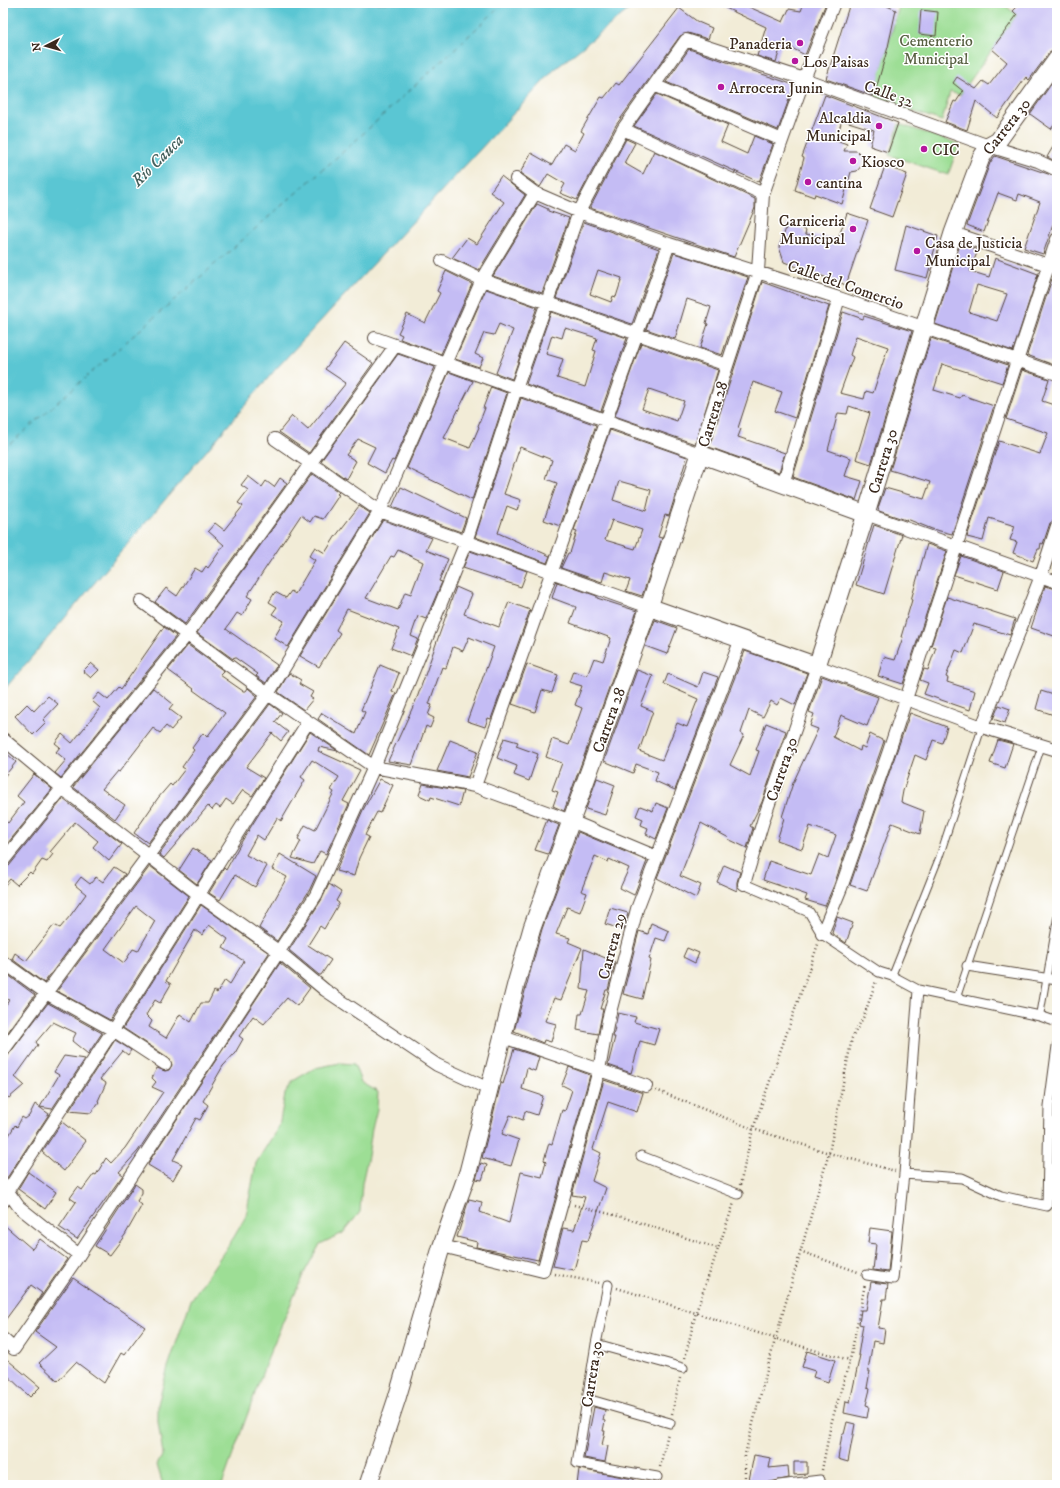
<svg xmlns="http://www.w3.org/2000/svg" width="1060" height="1488" viewBox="0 0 1060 1488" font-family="'IM FELL DW Pica',serif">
	<rect width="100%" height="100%" fill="#fff"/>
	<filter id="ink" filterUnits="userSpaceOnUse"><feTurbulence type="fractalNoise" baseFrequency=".025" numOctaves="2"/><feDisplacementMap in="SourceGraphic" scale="8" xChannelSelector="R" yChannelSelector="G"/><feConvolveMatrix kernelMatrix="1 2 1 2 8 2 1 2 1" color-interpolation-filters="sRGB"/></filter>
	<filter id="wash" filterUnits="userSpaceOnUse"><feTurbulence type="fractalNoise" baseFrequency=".012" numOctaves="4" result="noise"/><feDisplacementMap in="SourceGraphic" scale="16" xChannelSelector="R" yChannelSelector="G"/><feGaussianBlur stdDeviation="0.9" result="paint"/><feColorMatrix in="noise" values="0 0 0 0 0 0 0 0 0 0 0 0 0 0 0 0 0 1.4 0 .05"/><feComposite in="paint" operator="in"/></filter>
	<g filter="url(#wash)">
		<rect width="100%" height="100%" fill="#f2ecd7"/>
		<!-- green -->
		<path fill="#9dde95" stroke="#6c845a" d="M900 3H1002L1017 15 960 95 950 92 942 121 873 98Z
			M899 124 959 144 948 175 889 155Z
			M340 1063 354 1064 361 1082 378 1092 377 1109 372 1129 368 1156 362 1183 360 1212 343 1233 320 1244 303 1275 268 1357 222 1485H163L157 1465 163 1454 158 1422V1404L168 1367 191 1300 234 1237 246 1216 256 1163 279 1126 285 1094 293 1081 315 1068Z"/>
		<!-- water -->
		<path fill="#5ac6d3" stroke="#4a7878" d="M3 3H637L554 70 275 370 3 691Z"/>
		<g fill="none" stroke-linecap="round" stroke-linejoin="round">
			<!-- ferry -->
			<path stroke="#46615d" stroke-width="1" stroke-dasharray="5 4" stroke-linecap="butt" d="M3 450 353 143 504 3"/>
		</g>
		<g id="blocks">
			<!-- building -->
			<path fill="#c4bcf4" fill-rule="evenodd" d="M715 3H740L783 22 789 9 801 11 804 3H826L805 55 782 43 776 62 757 56 766 27Z
				M850 3H889L887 6 896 10 888 47 874 96 826 79Z
				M1021 3H1057V49L1049 53 1029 80 1026 77 997 118 976 101 967 130 945 122 954 101 956 102 963 91 953 83 957 77 976 89 983 81 989 85 1007 62 992 49 1017 15 1013 11Z
				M679 8 698 22 712 28 708 39 688 33 680 36 616 125 577 200 560 193 565 184 548 174 540 187 520 173 531 153 552 165 564 144 575 150 584 133 581 131 601 97 604 98 616 83 619 85Z
				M921 10 938 12 936 36 919 34Z
				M689 49 794 85 778 130 666 82Z
				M1057 76V121L1051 129 1030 114Z
				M657 94 728 125 721 142 747 154 754 136 773 144 759 182 634 126Z
				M825 95 898 123 888 152 870 146 874 130 842 120 836 140 847 144 844 151H857L862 156 863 164 857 171 851 172 842 204 815 194 814 197 795 190 804 158 802 157Z
				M626 139 635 143 624 163 643 174 654 151 755 199V208L734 257 590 208Z
				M1057 140V162L1047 157Z
				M995 156 1057 177V213L1043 254 1024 248 1040 202 1019 194 1017 200 998 193 984 232 967 225 990 163Z
				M885 166 907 174 892 217 870 209Z
				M501 176 525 195 479 270 452 258 467 238 477 244 504 202 490 192Z
				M537 204 548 209V211L569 218 542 293 493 276Z
				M847 213 868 220 846 285 784 262 779 247 788 223 806 230 805 234 838 239Z
				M584 222 659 249 632 324 556 298ZM598 270 622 278 616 297 613 296 611 302 590 294Z
				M906 225 938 236 927 278 895 270Z
				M960 244 978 250 970 271 989 277 995 258 1038 274 1013 351 935 324ZM977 285 1007 294 997 321 969 312Z
				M674 253 748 277 722 355 700 348 708 324 706 323 711 307 687 299 675 339 646 329Z
				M446 271 472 284 441 354 400 339 402 335 398 333 407 314 425 323 440 293 437 291Z
				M1052 279 1057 281V364L1054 365 1027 355Z
				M762 282 829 306 795 418 775 411 782 392 753 382 738 428 741 429 738 437 785 453 779 472 709 447Z
				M486 289 537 307 512 379 496 373 513 330 499 324 494 335 484 333 475 354 483 358 479 367 455 359Z
				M551 312 627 338 601 411 526 384ZM565 328 597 338 593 350 596 351 585 387 557 378 563 359 546 354 552 335 562 338Z
				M843 312 863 319 864 316 912 331 871 464 856 459 870 413 849 406 847 414 838 413 828 450 851 458 845 476 862 481 856 500 793 477ZM856 336 888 347 873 393 866 391 864 399 840 393 853 357 850 355Z
				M931 338 1008 365 1002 383 942 364 934 390 960 398 962 395 994 406 952 534 932 529 907 519 906 520 879 511 878 508 885 488 924 499 930 482 890 470Z
				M344 343 373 363 309 453 279 432 292 416 308 430 346 383 325 369Z
				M641 343 718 370 695 444 615 416ZM649 389 684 401 677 421 642 409Z
				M398 354 435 367 394 461 392 460 385 473 367 463 375 447 358 439 346 455 356 461 346 479 321 461Z
				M1022 370 1049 379 1042 401 1057 406V519L1050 523 1043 544 1041 543 1040 549H1038L1033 561 1013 553 1017 542 1010 540 1015 526 989 518 983 541 967 537 999 441 1040 454 1048 433 1006 419Z
				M449 372 473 381 444 438 470 448 479 427 478 426 485 408H483L491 387 507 393 472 500 407 468Z
				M521 398 596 425 560 526 544 520 557 483 546 479 552 460 520 447 504 494 521 500 517 510 507 506 498 533 550 556 547 563 475 537Z
				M610 430 687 457 669 516 665 515 658 537 662 538 642 596 626 591 630 580 605 572 602 582 561 568 568 553H570L577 531 574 530ZM619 481 651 490 646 511 613 500ZM612 520 642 530 635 549 605 540Z
				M312 474 339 492 337 494 339 495 323 519 314 516 310 522 301 515 247 596 252 599 242 616 237 613 226 629 277 665 266 683 256 676 258 674 234 657 233 659 197 633Z
				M248 476 262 487 266 481 274 487 280 478 287 483 185 624 155 602 166 588 177 596 195 568 202 572 206 566 208 568 224 545 208 531 215 523 224 530 243 506 238 503 248 490 241 485Z
				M401 487 466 518 461 532 392 507Z
				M359 506 370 513 288 647 274 638 284 621 272 614 277 607 269 602 275 592 286 598 291 591 295 594 315 560 309 556 315 547 325 553 335 537Z
				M383 520 432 538 426 550 448 559 439 581 442 582 426 619 418 616 411 636 418 639 411 656 391 648 399 629 347 609 336 630 340 633 319 667 300 656ZM398 550 423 562 411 594 405 592 398 610 366 598 391 556 394 557Z
				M874 525 902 535 884 594 856 585Z
				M927 544 947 551 903 684 878 676 884 657 895 660 903 637H901L912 600H911Z
				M470 551 527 571 521 587 463 568Z
				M961 556 1004 571 998 589 954 575Z
				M557 582 597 596V598L637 611 564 811 553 806 558 792 552 790 562 763 546 757 552 739 569 745 582 708 575 705 582 686 569 682 573 671 587 676 594 658 603 661 611 638 570 623 576 607 552 598Z
				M1045 586 1057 589V637L1031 628Z
				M456 587 472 594 464 614 499 627 509 602 530 610 491 719 488 718 485 727 467 721 494 647 469 637 463 651 453 647 446 668 442 667 429 704 432 705 428 715 434 718 430 728 426 726 412 765 388 761 417 698Z
				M947 597 1015 619 1010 635 974 624 963 653 956 650 946 677 948 678 947 682 975 691 970 710 924 694 928 683 920 680 924 669 928 670 936 647 931 646Z
				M655 620 677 628 667 654 645 646Z
				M164 627 176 636 61 778 55 773 66 760 56 752 60 747 55 743 62 734 72 743 100 708 92 701 99 693 108 700 119 687 121 689Z
				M188 645 224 671 220 675 243 691H246L248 688 257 696 148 843 134 833 158 798 170 784 172 786 185 769 182 767 194 750 192 748 203 733 207 737 225 713 193 690 194 689 168 670Z
				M745 651 807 673 795 705 781 698 777 705 771 701 763 717 749 710 741 733 744 735 730 765 750 776 759 751 756 750 766 723 786 731 762 802 750 826 753 828 747 848 728 839 729 838 701 823 680 876 701 885 696 898 657 878Z
				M91 663 99 670 91 678 83 671Z
				M527 664 558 675 552 693 542 690 535 712 512 704Z
				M380 665 399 673 392 691 396 693 369 755 318 719 322 713 356 734 365 712 361 710Z
				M637 670 653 676 641 706 653 711 639 751 662 760 677 723 687 727 698 699 664 684 668 674 698 687 703 672 718 677 675 790 655 781 658 772 636 764 633 773 604 761Z
				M289 673 301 680 299 684 313 692 310 697 313 699 304 710 278 692Z
				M822 676 878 697 867 726 841 715 833 737 860 751 861 746 865 748 870 734 884 741 834 885 825 906 805 900 807 895 763 880 769 861 811 875 819 854 828 858 836 835 810 826 802 849 777 840 784 818 782 817 793 783 818 729 810 726 814 714 809 712Z
				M153 688 173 704 169 709 181 718 171 730 166 726 160 733 153 728 119 772 117 771 102 789 125 805 115 819 73 787Z
				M1041 691 1057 696V716L1036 709Z
				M48 696 58 704 43 720 46 722 33 735 15 716 27 704 34 711Z
				M270 704 282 713 275 722 288 732 281 741 272 733 246 767 264 778 252 796 243 790 233 804 226 799 220 808 216 805 212 810 208 806 164 858 159 854Z
				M999 705 1010 709 1005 723 993 719Z
				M910 713 947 727 942 743 933 740 926 760 915 755 903 791 901 802 924 811 920 834 892 823 867 891 850 885Z
				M310 732 338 751 319 747 318 751 360 770 343 801 349 804 326 854 320 851 313 864 292 858 301 841 298 839 305 825 315 830 334 792 331 790 339 777 312 760 301 777 305 780 281 821 277 818 264 840 257 835 246 855 267 866 255 887 235 875 220 900 209 893 224 868 226 870 242 841Z
				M504 738 518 742 516 746 538 754 529 781 514 775 517 766 497 758Z
				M450 740 478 751 468 777 437 771Z
				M998 740 1013 744 1005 768 990 763Z
				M3 750 16 762 3 778Z
				M34 774 52 789 3 849V819L8 823 24 802 17 796Z
				M597 778 615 785 605 815 586 809Z
				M380 779 393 785 380 813 377 812 365 835 369 837 359 858 354 876 336 871 363 810Z
				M423 784 463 791 459 806 431 797 430 800 419 795Z
				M63 799 122 844 109 861 93 847 98 841 75 822 50 852 53 854 47 862 42 860 32 874 30 872 17 885 10 879 3 887V868L9 866Z
				M656 803 668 808 656 839 646 834 648 828 641 825 643 819 636 816 640 806 653 811Z
				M547 820 559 825 548 854 535 850Z
				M578 832 647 861 634 895 620 888 629 868 609 859 608 862 595 856 581 891 587 893 580 912 567 907 556 934 570 938 568 942 582 948 561 1000 554 998 545 1021 556 1024 551 1042 544 1040 543 1043 514 1031 542 929Z
				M193 848 212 860 197 884 179 870Z
				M280 854 316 876 309 891 277 941 259 928 287 877 272 869Z
				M724 865 740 872 737 882V891L717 882Z
				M150 866 189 896 110 1020 57 991ZM136 906 155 921 138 951 133 949 124 963 105 949Z
				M114 867 125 874 44 983 12 959 15 953 26 961 54 925 60 928 70 916 86 894 75 885 81 877 90 884 96 877 103 882Z
				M329 884 341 892 336 901 339 903 324 929 320 926 308 945 331 960 321 975H319L289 950 322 899Z
				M201 905 269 953 138 1151 119 1172 123 1175 115 1186 77 1239 59 1227 76 1202 70 1198 78 1187 82 1190 94 1174 96 1175 106 1158 111 1163 125 1148 163 1092 152 1087 156 1082 152 1078 157 1068 165 1071 169 1070 172 1065 169 1058 123 1028ZM209 925 228 939 223 948 244 961 230 984 225 980 217 993 214 991 208 1003H201L191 1022 180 1014 166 1038 149 1027 152 1021 146 1015 155 1000 160 1003 171 984 166 981 195 930 202 935Z
				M610 908 628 913 624 930 605 924Z
				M837 917 853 923 846 943 832 933Z
				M651 923 669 931 665 941 656 938 649 959 651 960 642 999 623 994 639 931 648 934Z
				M687 948 699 953 695 963 683 957Z
				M584 949 615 962 608 990H606L600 1009H603L598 1034 577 1030 579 1014H582L589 991 581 989Z
				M280 963 310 988 297 1006 287 998 264 1024 253 1016 239 1036 243 1039 235 1053 223 1066 203 1101 208 1105 200 1120 196 1118 173 1160 182 1164 173 1180 148 1165 150 1160Z
				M4 972 35 995 5 1036 3 1035V1010L9 1000 3 997Z
				M48 1003 102 1033 88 1054 72 1041 76 1033 53 1022 36 1042 38 1045 15 1077 24 1085 9 1098 3 1093V1062Z
				M618 1013 636 1017 634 1022 659 1029 654 1045 640 1041 631 1073 608 1065 615 1037H613Z
				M115 1040 131 1050 128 1055 123 1051 100 1079 106 1083 98 1101 99 1102 91 1113 69 1111Z
				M514 1049 539 1057 535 1071 527 1068 522 1089 543 1096 537 1115 525 1111 523 1120 510 1115 502 1134 519 1140 511 1166 482 1158 501 1083 503 1084Z
				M64 1056 85 1059 52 1109 40 1107 59 1075 54 1072Z
				M569 1067 590 1075 538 1260 476 1247 477 1242 457 1237 469 1199 482 1202 480 1212 509 1223 521 1172 542 1177 546 1162 544 1160 549 1143 552 1144 562 1110 565 1111 572 1090 562 1085Z
				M604 1080 643 1093 637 1112 608 1102 593 1149 601 1153 592 1181 606 1188 588 1241 582 1240 574 1270 553 1266 563 1228 574 1230 585 1197 572 1195Z
				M35 1104 49 1114 7 1178 3 1175V1146L15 1125 17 1127 22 1117 25 1119 29 1116Z
				M62 1122 86 1141 64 1171 42 1152Z
				M481 1163 487 1165 482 1180 476 1179Z
				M28 1172 56 1192 45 1209 18 1189Z
				M135 1184 142 1189V1193L137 1201 142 1205 125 1235 110 1255 95 1246Z
				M3 1224 32 1249 40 1239 67 1259 31 1311 42 1293 31 1285 3 1323Z
				M870 1228 892 1231 888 1272 873 1270 876 1244 868 1243Z
				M73 1278 145 1327 124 1355 121 1353 104 1383 76 1362 58 1381 39 1363 56 1347 35 1332Z
				M871 1282 888 1284 886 1299H883L878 1328 885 1329 883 1343 873 1341 868 1371H870L867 1388 870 1389 866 1405 869 1406 867 1418 844 1413 846 1401 850 1402 860 1355H858L863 1325 859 1324 861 1310H866Z
				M807 1351 835 1360 828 1382 813 1377 815 1371 802 1367Z
				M3 1356 40 1387 30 1397 3 1371Z
				M594 1407 605 1410 603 1420 605 1421 603 1431H605L602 1445 608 1446 605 1462 584 1458Z
				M847 1422 855 1424 848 1462 838 1459 842 1434H844Z
				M754 1455 771 1458 769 1468 788 1466 789 1478 765 1483 749 1480Z
				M794 1462H807V1474L794 1475Z
				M579 1469 634 1479V1485H577Z"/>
		</g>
	</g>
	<g filter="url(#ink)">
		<use href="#blocks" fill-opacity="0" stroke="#56473a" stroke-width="1"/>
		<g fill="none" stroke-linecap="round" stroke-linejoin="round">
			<!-- service casing -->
			<g stroke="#56473a" stroke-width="8">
				<path id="service" d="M892 976 939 858 982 727
					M957 997 1042 745
					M1040 1016 1057 918"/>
			</g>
			<!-- pedestrian casing -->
			<g stroke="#56473a" stroke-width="11">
				<path id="pedestrian" d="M744 884 809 912 822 934 879 972 892 976 918 990 1040 1016 1057 1022
					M967 966 1057 980
					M641 1156 738 1194
					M904 1174 962 1178 1001 1196 1047 1206 1049 1106 1057 1046
					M867 1275 893 1279 904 1174 918 990
					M608 1285 596 1344 577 1463 657 1477
					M596 1344 683 1368
					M587 1399 670 1423
					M779 1485 820 1480"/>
			</g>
			<!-- minor casing -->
			<g stroke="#56473a" stroke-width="14">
				<path id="minor" d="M654 85 782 140
					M623 129 763 194
					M516 179 535 193 579 212 669 244 839 298 1057 374
					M953 233 1057 268
					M442 261 482 280 727 365
					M375 338 700 454 704 436 758 271 763 194 804 79 834 3
					M275 439 380 511 649 607
					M783 484 839 298
					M866 514 1057 582
					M141 601 268 694 374 767 475 786 571 821 657 857
					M982 727 1041 576 1057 526
					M3 739 62 788 198 894 278 951 325 990 437 1065 489 1089
					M475 786 669 244
					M3 861 186 636 395 346
					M744 884 764 818 817 666 982 727 1057 750
					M822 934 841 888 889 751 1057 239
					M3 962 46 993 113 1030 165 1064
					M503 1037 646 1086
					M3 1051 268 694 380 511 482 280 535 193
					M4 1186 19 1207 79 1255
					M3 1202 8 1190 113 1030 308 722
					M442 1246 543 1271 599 1070 608 1020 637 909 741 639
					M3 1339 14 1349 79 1255 316 895 374 767 466 542 516 389 579 212 623 129 686 40 804 79 989 146 1038 161 1057 170"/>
			</g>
			<!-- secondary casing -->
			<g stroke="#56473a" stroke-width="19">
				<path id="secondary" d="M649 607 817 666 866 514 953 233 981 158 989 146 998 141 1057 59
					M368 1485 397 1398 441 1248 468 1172 516 984 532 928 649 607 700 454 866 514"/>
			</g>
			<!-- path -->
			<path stroke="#56473a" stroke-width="2.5" stroke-dasharray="1 3" stroke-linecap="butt" d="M656 1090 753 1129 829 1153 895 1171
				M740 1185 753 1129 818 944
				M574 1205 622 1217 717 1248
				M800 1251 858 1272
				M555 1274 599 1283
				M617 1288C695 1312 771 1339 850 1360
				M685 1358 696 1312 734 1203
				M672 1414 680 1378
				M660 1467 668 1433
				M822 1470 831 1424 850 1360 865 1284
				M745 1485V1454L775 1340 829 1153 852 1038 864 1016 876 981"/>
			<!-- service -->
			<use href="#service" stroke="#fff" stroke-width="6"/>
			<!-- pedestrian -->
			<use href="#pedestrian" stroke="#fff" stroke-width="9"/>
			<!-- minor -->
			<use href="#minor" stroke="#fff" stroke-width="12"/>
			<!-- secondary -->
			<use href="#secondary" stroke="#fff" stroke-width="17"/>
		</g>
	</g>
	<!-- markers -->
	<g fill="#b5179e" stroke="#fff" stroke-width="1.5">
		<circle cx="800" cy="43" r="4"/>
		<circle cx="795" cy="61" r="4"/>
		<circle cx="721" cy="87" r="4"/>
		<circle cx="879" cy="126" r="4"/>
		<circle cx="924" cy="149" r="4"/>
		<circle cx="853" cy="161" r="4"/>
		<circle cx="808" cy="182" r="4"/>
		<circle cx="853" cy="229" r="4"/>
		<circle cx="917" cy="251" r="4"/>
	</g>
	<g text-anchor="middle" stroke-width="3" stroke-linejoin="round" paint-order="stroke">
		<!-- park labels -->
		<g font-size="16" fill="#586042" stroke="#fff">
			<text x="936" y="46">Cementerio<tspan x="936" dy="18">Municipal</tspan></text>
		</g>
		<!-- poi labels -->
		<g font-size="16" fill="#3b2a1e" stroke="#fff" text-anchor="start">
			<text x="792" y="49" text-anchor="end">Panaderia</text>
			<text x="803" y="67">Los Paisas</text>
			<text x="729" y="93">Arrocera Junin</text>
			<text x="871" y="123" text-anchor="end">Alcaldia<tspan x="871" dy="18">Municipal</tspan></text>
			<text x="932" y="155">CIC</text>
			<text x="861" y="167">Kiosco</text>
			<text x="816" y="188">cantina</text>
			<text x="845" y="226" text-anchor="end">Carniceria<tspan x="845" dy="18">Municipal</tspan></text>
			<text x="925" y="248">Casa de Justicia<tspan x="925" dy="18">Municipal</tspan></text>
		</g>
		<!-- street labels -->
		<g font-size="16" fill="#3b2a1e" stroke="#fff">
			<text transform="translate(889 93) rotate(20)" y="6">Calle 32</text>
			<text transform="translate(1006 126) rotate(-52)" y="6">Carrera 30</text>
			<text transform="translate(846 284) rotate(19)" y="6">Calle del Comercio</text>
			<text transform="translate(712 414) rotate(-73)" y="6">Carrera 28</text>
			<text transform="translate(882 461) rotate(-73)" y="6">Carrera 30</text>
			<text transform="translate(608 720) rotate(-70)" y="6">Carrera 28</text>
			<text transform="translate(781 769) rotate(-71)" y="6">Carrera 30</text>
			<text transform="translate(611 946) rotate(-75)" y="6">Carrera 29</text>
			<text transform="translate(591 1374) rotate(-81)" y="6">Carrera 30</text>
		</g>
		<!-- water labels -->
		<g font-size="17" font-style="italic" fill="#46615d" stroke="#fff">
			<text transform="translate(157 160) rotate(-45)" y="6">Río Cauca</text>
		</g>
	</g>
	<!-- margin -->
	<rect width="1060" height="1488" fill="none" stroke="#fff" stroke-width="16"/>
	<!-- north arrow -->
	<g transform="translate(46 46) rotate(264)" stroke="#ffffff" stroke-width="3" paint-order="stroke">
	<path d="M0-3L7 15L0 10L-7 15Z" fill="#3b2a1e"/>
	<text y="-6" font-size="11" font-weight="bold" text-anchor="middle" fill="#3b2a1e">N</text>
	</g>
</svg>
